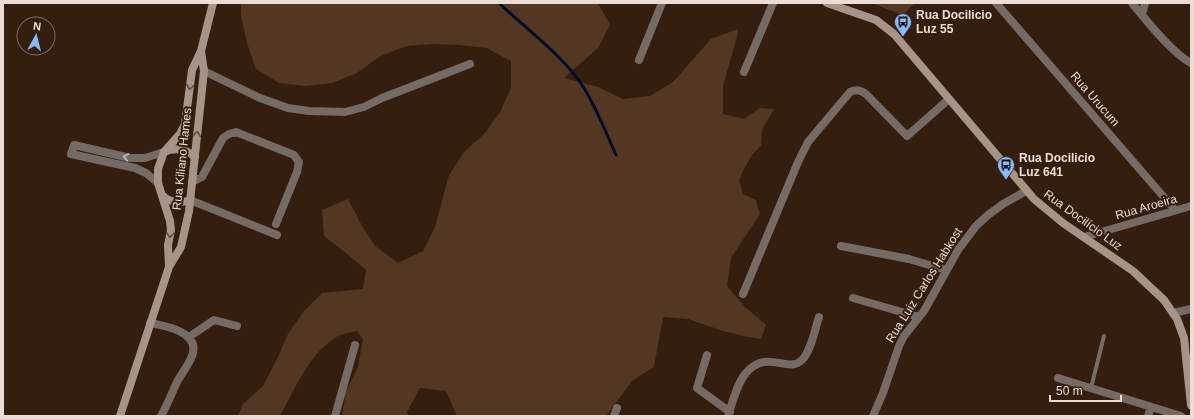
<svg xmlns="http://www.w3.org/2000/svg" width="1194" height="419" viewBox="0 0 1194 419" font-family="Helvetica,sans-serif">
	<rect width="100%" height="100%" fill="#331e0f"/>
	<!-- green -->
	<path fill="#543723" d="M241 3H598L610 25 598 48 564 78 598 87 623 99 650 96 673 82 711 39 738 29V33L723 86V114L744 119 760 108 774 109 762 130 761 145 752 155 745 167 739 180 743 194 756 200 760 214 731 258 727 286 745 307 766 325 761 339 748 337 723 331 688 319 663 317 654 367 632 381 606 416H457L446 391 420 388 407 412 409 416H342L346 391 358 367 363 339 357 331C349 333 339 334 333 339 307 358 295 389 280 416H238L243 404 263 386 277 359 288 334 303 312 322 293 363 289 366 270 346 253 324 236 322 210 348 199 361 224 375 246 398 263 423 251 435 227 449 175 464 152 486 132 500 112 511 88V61L487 48 459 45 433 44 406 46 379 57 357 73 332 83 306 86 279 83 256 69 247 43 241 16Z
		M871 3H915L903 15Z"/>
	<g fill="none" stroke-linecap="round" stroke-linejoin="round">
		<!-- stream -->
		<path stroke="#000d2a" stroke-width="3" d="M499 3C526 29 565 57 584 88 597 109 606 133 616 155"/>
		<!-- lane -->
		<path stroke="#766b64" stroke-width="4" d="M1091 388 1104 336"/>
		<!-- street -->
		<path stroke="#766b64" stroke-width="8" d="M996 3 1175 210
			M1132 3C1146 20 1172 53 1191 63
			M1142 15 1145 3
			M639 60 662 3
			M204 71 260 98 288 108 309 111 345 112 364 107 382 98 470 64
			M744 72 773 3
			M192 182 202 177 223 138 229 134 236 132 294 155 299 162 297 172 276 224
			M158 183 146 173 135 168 71 154 74 145 130 158H145L164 152
			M190 200 277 235
			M1084 237 1191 206
			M841 246 909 259 946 270
			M743 294 798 162 808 142 850 92C857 89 860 90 866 94L907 136 949 99
			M853 298 919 317
			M1173 313 1191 309
			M150 323C166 326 201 332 192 356 189 364 183 372 178 380 172 392 168 404 161 416
			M189 337 214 320 237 326
			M707 355 697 388 730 412
			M1058 378 1181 416
			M335 416 355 345
			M614 416 617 408
			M728 416C732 404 737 383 746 373 767 348 788 374 802 360 811 351 815 329 819 317
			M873 416 883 393 899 346 904 336 924 311 958 250 976 226 988 215 1003 204 1026 191
			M1148 416 1151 407"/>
		<!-- secondary -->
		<path stroke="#a69488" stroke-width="8" d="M827 3 876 20 894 34 1034 199 1063 223 1133 271 1164 300 1177 319 1184 338 1191 405
			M164 152C176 147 186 149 195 157
			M162 195C170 203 179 204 190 200
			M169 266 168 245 171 230 170 221 158 183V169L164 152 180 134 185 124 192 70 201 51 213 3
			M120 416 169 267 181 247 189 211 204 71 201 51"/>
	</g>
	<!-- one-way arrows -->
	<defs><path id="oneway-chevron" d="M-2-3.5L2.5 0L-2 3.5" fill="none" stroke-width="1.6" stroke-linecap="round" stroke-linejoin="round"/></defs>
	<g stroke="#614d3f">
		<use href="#oneway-chevron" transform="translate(190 87) rotate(97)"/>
		<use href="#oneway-chevron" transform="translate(197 134) rotate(-84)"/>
		<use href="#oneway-chevron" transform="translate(170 235) rotate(97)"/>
	</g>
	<use stroke="#c9bbb2" href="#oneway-chevron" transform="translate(126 157) rotate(-168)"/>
	<!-- icons -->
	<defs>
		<g id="bus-pin" transform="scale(0.9)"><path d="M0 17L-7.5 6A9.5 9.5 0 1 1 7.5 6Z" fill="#85bbfb" stroke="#331e0f"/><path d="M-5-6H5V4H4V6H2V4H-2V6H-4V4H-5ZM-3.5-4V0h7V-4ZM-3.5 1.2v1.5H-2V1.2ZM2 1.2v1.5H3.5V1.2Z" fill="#111"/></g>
	</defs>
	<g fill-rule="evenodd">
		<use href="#bus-pin" x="903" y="22"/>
		<use href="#bus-pin" x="1006" y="165"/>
	</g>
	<g text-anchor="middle" stroke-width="4" stroke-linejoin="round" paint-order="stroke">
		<!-- poi labels -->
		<g font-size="12" font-weight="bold" fill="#ecddd4" stroke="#331e0f" text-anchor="start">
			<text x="916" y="19">Rua Docilicio<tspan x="916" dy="14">Luz 55</tspan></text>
			<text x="1019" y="162">Rua Docilicio<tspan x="1019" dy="14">Luz 641</tspan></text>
		</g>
		<!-- street labels -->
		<g font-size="12" fill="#ecddd4" stroke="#331e0f">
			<text transform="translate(1095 99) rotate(49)" y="4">Rua Urucum</text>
			<text transform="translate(182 159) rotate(-84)" y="4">Rua Kiliano Hames</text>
			<text transform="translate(1146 207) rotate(-16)" y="4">Rua Aroeira</text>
			<text transform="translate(1083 220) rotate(36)" y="4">Rua Docilício Luz</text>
			<text transform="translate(924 285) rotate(-58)" y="4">Rua Luiz Carlos Habkost</text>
		</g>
	</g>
	<!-- border -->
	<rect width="1194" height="419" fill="none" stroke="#ecddd4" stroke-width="8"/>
	<!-- north arrow -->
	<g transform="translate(36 36) rotate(7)"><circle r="19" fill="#331e0f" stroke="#7d6a5e"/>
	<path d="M0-3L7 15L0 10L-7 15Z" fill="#85bbfb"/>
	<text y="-6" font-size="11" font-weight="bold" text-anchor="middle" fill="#ecddd4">N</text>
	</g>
	<!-- scale -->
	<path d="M1050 395v6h71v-6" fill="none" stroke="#ecddd4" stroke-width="2"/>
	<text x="1056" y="395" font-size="12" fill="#ecddd4" stroke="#331e0f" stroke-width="3" paint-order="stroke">50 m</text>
</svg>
